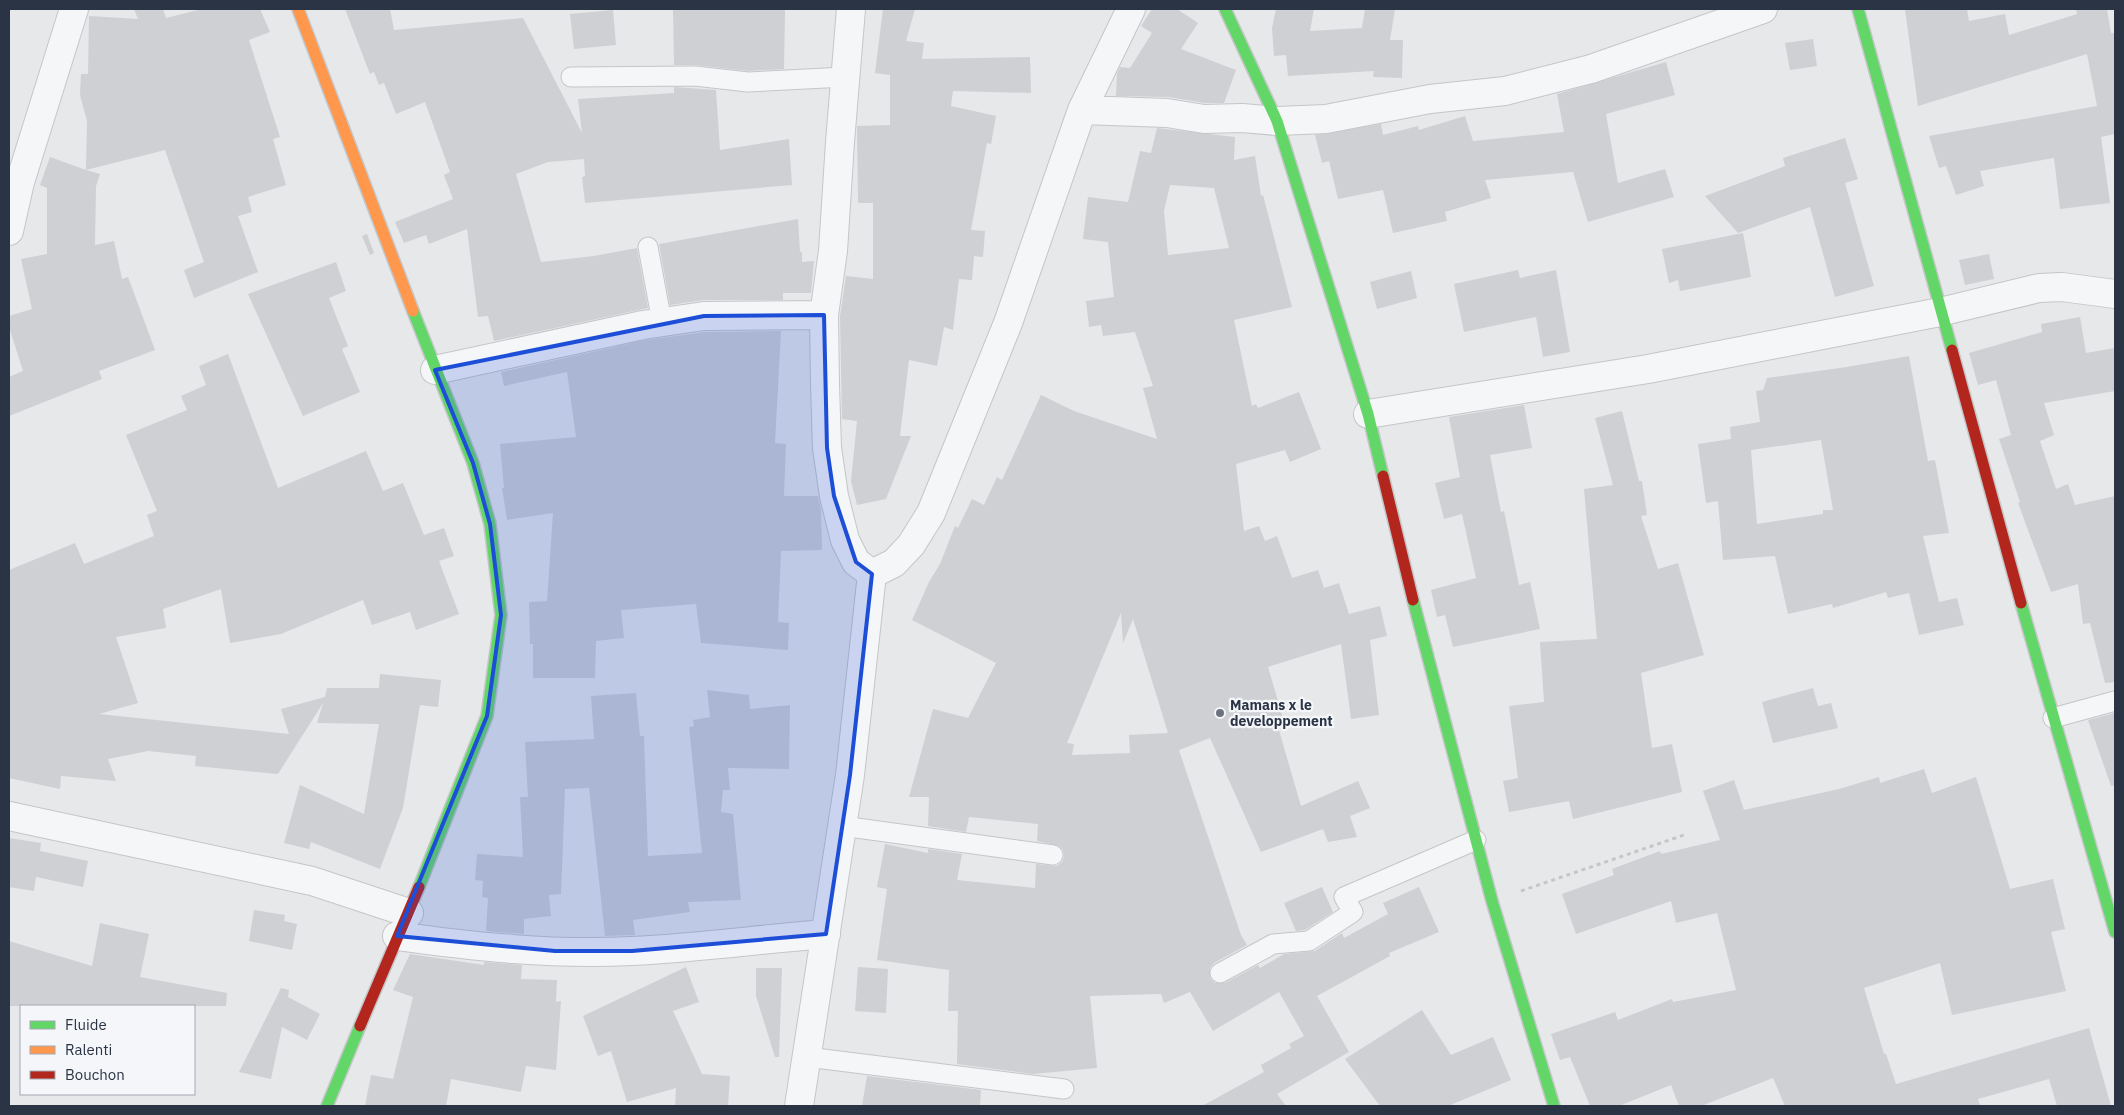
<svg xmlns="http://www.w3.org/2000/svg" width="2124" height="1115" viewBox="0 0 2124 1115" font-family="'IBM Plex Sans',sans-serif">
	<rect width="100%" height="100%" fill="#e6e8ea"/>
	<!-- building -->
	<path fill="#ced0d3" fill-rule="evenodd" d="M134 9H163L166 18 202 9H260L270 32 249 40 280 137 273 139 286 185 248 197 252 212 238 216 258 272 194 298 184 270 204 262 165 150 86 170 100 174 96 186 95 245 114 241 122 279 128 277 155 350 99 371 102 379 9 416V377L23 371 9 327V316L32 309 21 259 47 254V188L40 185 50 157 86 170 87 121 80 95 81 74H88L89 16 138 19Z
		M345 9H390L394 30 523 18 582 133 578 99 674 93V87L716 90 720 150 789 139 792 185 585 203 582 177 585 176 584 159 548 162 516 174 541 262 594 256 637 248 648 308 494 341 488 316 478 317 467 229 429 244 426 235 404 243 395 222 453 199 444 175 450 172 425 102 396 114 384 83 379 85 374 72 370 74Z
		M673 9H785L784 69 748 71 696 65H674Z
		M883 9H915L906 41 924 43 922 59 1030 57 1031 93 953 91 951 106 996 116 991 144 987 143 971 230 985 231 983 257 974 256 972 280 959 279 953 330 944 327 937 366 909 360 900 436H911L886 499 857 505 851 481 857 421 842 419 840 316 846 276 873 279V203H858L857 126 890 125V75L875 73Z
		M1152 9H1177L1198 23 1181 49 1236 70 1224 103H1205L1168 97 1116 96 1117 74 1120 67 1130 68 1152 33 1141 26Z
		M1276 9H1314L1310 31 1362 28 1365 9H1395L1390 40H1403L1402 78 1373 77 1374 71 1288 76 1286 55 1274 56 1272 28Z
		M1905 9H1967L1969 21 2005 14 2009 35 2077 14 2076 9H2107L2111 33H2115V134L2101 137 2110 203 2060 209 2054 158 1980 171 1984 186 1956 195 1946 166 1939 168 1929 136 2097 106 2087 54 1918 106Z
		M613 10 616 45 574 49 570 14Z
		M1813 39 1817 66 1790 70 1785 43Z
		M1666 62 1675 95 1606 114 1618 183 1665 169 1674 197 1588 222 1573 172 1485 180 1491 198 1445 212 1447 221 1393 233 1383 190 1338 199 1329 161 1322 163 1315 135 1381 124 1383 135 1418 126 1419 130 1465 116 1473 141 1564 132 1557 94Z
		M1157 128 1235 137 1234 160 1255 156 1261 196 1263 195 1292 307 1234 320 1252 406 1256 404 1258 408 1299 392 1321 449 1290 462 1285 450 1236 464 1244 531 1259 526 1265 541 1277 536 1292 578 1318 570 1324 588 1339 583 1349 614 1380 606 1387 636 1370 640 1379 715 1351 719 1341 644 1268 667 1285 725 1278 727 1301 806 1358 781 1370 808 1350 816 1357 837 1328 842 1323 829 1261 852 1210 738 1179 750 1241 935 1247 945 1214 963 1210 968V978L1215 983H1225L1258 965 1260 968 1284 954 1315 951 1342 933 1344 938 1388 914 1383 903 1419 887 1439 932 1389 953 1390 956 1317 996 1349 1052 1277 1094 1286 1106H1202L1264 1072 1261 1065 1291 1048 1289 1044 1304 1036 1279 992 1213 1031 1190 992 1164 1003 1161 994 1090 996 1097 1068 1033 1074 957 1064 958 1011H948L949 970 877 960 887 889 877 887 885 844 928 853V849L962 854 957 880 1035 888 1036 864 1057 866 1062 862 1064 857 1063 850 1059 846 1037 841 1038 824 969 817 966 832 928 826 929 797H909L933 709 968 718 996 663 912 620 929 582 940 564 955 526 958 528 972 499 984 505 997 477 1002 480 1041 395 1074 411 1157 439 1143 388 1153 386 1135 332 1103 336 1101 325 1089 327 1086 301 1114 297 1108 242 1083 239 1088 197 1128 202 1140 151 1151 153ZM1170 185 1214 188 1229 248 1168 255 1164 211ZM1121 613 1123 643 1133 619 1168 733 1129 735 1130 753 1072 755 1074 744 1067 743Z
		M1845 138 1858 179 1845 183 1874 286 1835 297 1810 207 1738 233 1705 196 1785 166 1783 158Z
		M798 219 800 252H802V262L814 261 811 293H783V300H704L670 305 659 244Z
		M1743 233 1751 277 1680 291 1678 280 1669 283 1662 249Z
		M367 234 374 253 370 255 362 236Z
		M1989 254 1994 279 1965 285 1959 260Z
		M336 262 346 291 329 298 348 346 342 349 360 392 303 416 248 294Z
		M1518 270 1520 278 1556 270 1570 352 1543 357 1536 317 1464 332 1454 284Z
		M1411 271 1417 298 1377 309 1370 282Z
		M2080 317 2086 353 2115 348V391L2044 403 2054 435 2040 441 2056 489 2068 484 2075 505 2115 496V682L2105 683 2090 623 2083 624 2078 584 2051 592 2018 503 2020 502 1999 439 2011 435 1996 380 1978 385 1969 353 2042 332 2041 324Z
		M781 331 775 443 786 444 784 496H818L821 510 822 550 781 551 778 622 789 623 788 650 701 643 696 604 621 610 624 638 596 641 595 678H533V644H530L529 602 547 601 553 513 507 520 502 488H504L500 444 576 437 567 372 504 386 501 372 646 340 705 332Z
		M228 354 278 488 366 451 383 491 403 483 424 535 444 528 454 556 439 561 459 614 416 630 410 612 372 625 363 600 281 634 230 643 221 589 163 609 166 628 116 637 138 703 99 714 289 734 281 709 325 697 327 688H379L380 674 441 680 438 707 420 705 403 808 380 869 311 842 309 849 284 843 300 785 364 814 379 724 317 723 323 703 278 774 195 766 196 756 148 751 108 759 116 781 61 776 60 789 9 778V570L75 543 84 564 154 536 147 515 157 511 126 435 187 410 181 396 206 385 199 366Z
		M1909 356 1928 461 1935 460 1949 533 1923 536 1939 602 1957 598 1964 625 1919 635 1909 593 1888 598 1886 592 1833 608 1832 604 1788 614 1775 556 1723 560 1718 501 1706 503 1698 444 1731 439 1730 427 1760 422 1756 391 1763 390 1767 378 1847 367ZM1821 440 1833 510H1823V514L1757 524 1751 450Z
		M1524 405 1532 448 1490 455 1501 512 1504 511 1519 585 1530 582 1540 629 1453 647 1445 615 1437 617 1431 590 1476 578 1462 514 1444 519 1435 483 1460 477 1449 417Z
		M1622 411 1639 481H1642L1647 515 1641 516 1658 569 1678 563 1704 655 1641 673 1652 748 1672 744 1682 792 1573 819 1569 801 1509 812 1503 781 1518 778 1509 706 1544 702 1540 642 1597 639 1584 489 1613 485 1595 418Z
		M1813 688 1818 706 1831 703 1838 728 1773 743 1762 702Z
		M707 690 749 695 750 709 790 705 789 769 728 768 730 790H723L721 812 733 814 741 900 688 902 690 912 633 920 635 935 605 936 589 788 565 789 561 894 549 895 551 916 524 919V934L486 931 488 898 482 897 483 881 475 880 477 854 523 857 520 797H528L525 742 594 739 591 696 636 693 640 736H644L648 856 702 853 689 727 694 726 693 720 710 717Z
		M2115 713V785L2111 786 2088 720Z
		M1924 769 1932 793 1976 777 2010 889 2053 879 2065 929 2051 932 2066 991 1952 1015 1940 963 1864 988 1884 1054H1886L1896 1084 2089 1028 2111 1106H2057L2049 1079 1978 1099 1980 1106H1785L1773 1078 1701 1106H1679L1671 1085 1619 1106H1590L1570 1057 1560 1060 1551 1034 1615 1012 1618 1020 1672 999 1673 1002 1736 990 1717 913 1676 923 1671 901 1576 934 1562 894 1614 875 1612 869 1660 851 1661 854 1720 840 1703 791 1734 780 1744 810 1839 789 1879 777 1880 783Z
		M9 838 41 843 40 851 88 861 83 887 36 877 34 891 9 887Z
		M1322 887 1333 912 1305 930 1296 931 1284 903Z
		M254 910 285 915 284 921 297 924 292 950 249 941Z
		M100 923 149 934 140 977 227 993 226 1006H9V941L92 966Z
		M410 954 484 965V962L522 965 521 979 557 980 556 1002 561 1001 556 1070 526 1066 521 1092 451 1079 446 1106H365L371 1075 393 1079 413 997 393 990Z
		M686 967 699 1002 673 1011 702 1074 730 1076 728 1106H675L676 1088 627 1102 611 1051 598 1056 583 1016Z
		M858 967 888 969 886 1013 855 1011Z
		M756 968H782L779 1057H775L756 996Z
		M281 988 289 990 288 997 320 1014 307 1040 282 1027 271 1079 239 1072Z
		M1422 1010 1451 1055 1493 1037 1511 1080 1448 1106H1380L1345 1059Z
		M867 1076 981 1090 980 1106H862Z"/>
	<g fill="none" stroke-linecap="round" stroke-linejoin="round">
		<!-- lane casing -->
		<g stroke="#c4c6c8" stroke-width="21">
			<path id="lane" d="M571 77 695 76 748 82 845 77
				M648 247 662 322
				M2053 718 2115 701
				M842 826 1053 855
				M1220 973 1273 944 1309 941 1353 912 1344 897 1476 840
				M807 1057 1064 1089"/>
		</g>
		<!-- street casing -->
		<g stroke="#c4c6c8" stroke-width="30">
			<path id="street" d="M851 9 840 142 833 251 824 315 825 385 827 448 834 496 845 540 856 562 872 574
				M1082 110 1167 113 1204 119 1242 118 1277 121 1326 119 1430 99 1505 91 1591 69 1763 9
				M9 231 20 182 74 9
				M435 370 643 325 704 316 824 315
				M1368 414 1648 369 1940 312 2039 288 2062 287 2115 294
				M872 574 894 563 911 545 931 513 1008 323 1082 110 1131 9
				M9 816 312 881 409 913
				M397 936C475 947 553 955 632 951 697 948 761 939 826 934
				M799 1106 850 775 872 574"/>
		</g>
		<!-- fast casing -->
		<g stroke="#c4c6c8" stroke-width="14">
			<path id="fast" d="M1225 9 1277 121 1368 414 1383 476
				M1858 9 1952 350
				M413 311 473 463 490 524 501 615 487 716 419 887
				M1413 600 1492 901 1554 1106
				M2021 603 2115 932
				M327 1106 360 1026"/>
		</g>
		<!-- slow casing -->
		<g stroke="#c4c6c8" stroke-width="14">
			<path id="slow" d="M298 9 413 311"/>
		</g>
		<!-- jam casing -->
		<g stroke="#c4c6c8" stroke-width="14">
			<path id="jam" d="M1952 350 2021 603
				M1383 476 1413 600
				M360 1026 419 887"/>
		</g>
		<!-- path -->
		<path stroke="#c5c6ca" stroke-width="3" stroke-dasharray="4 4" stroke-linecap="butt" d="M1521 891 1684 835"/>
		<!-- lane -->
		<use href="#lane" stroke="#f5f6f7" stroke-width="19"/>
		<!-- street -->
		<use href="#street" stroke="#f5f6f7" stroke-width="28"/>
		<!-- fast -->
		<use href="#fast" stroke="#63d668" stroke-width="11"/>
		<!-- slow -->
		<use href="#slow" stroke="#ff974d" stroke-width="11"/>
		<!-- jam -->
		<use href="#jam" stroke="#b3261e" stroke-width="11"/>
	</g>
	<!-- marked area -->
	<path fill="#1d4ed8" fill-opacity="0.2" stroke="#1d4ed8" stroke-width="4" stroke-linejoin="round" d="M824 315 827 448 834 496 856 562 872 574 850 775 826 934 632 951H555L397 936 487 716 501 615 490 524 473 463 435 370 704 316Z"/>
	<!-- markers -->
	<circle fill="#6c737f" stroke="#f4f6f9" stroke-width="2" cx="1220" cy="713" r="5"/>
	<g text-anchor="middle" stroke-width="4.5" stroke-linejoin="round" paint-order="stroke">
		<!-- poi labels -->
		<g font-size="14" font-weight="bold" fill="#2b3445" stroke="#f4f6f9" text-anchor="start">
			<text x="1230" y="710">Mamans x le<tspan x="1230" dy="16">developpement</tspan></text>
		</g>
	</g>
	<!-- border -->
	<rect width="2124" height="1115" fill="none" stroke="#2b3445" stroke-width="20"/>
	<!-- legend -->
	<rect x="20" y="1005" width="175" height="90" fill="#f4f6f9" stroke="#a4a8b1"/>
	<rect x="30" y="1021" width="25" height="8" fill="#63d668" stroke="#a4a8b1"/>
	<text x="65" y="1030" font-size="15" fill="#2b3445">Fluide</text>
	<rect x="30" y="1046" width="25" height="8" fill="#ff974d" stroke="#a4a8b1"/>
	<text x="65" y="1055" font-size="15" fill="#2b3445">Ralenti</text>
	<rect x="30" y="1071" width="25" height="8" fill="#b3261e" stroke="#a4a8b1"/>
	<text x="65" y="1080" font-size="15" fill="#2b3445">Bouchon</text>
</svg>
